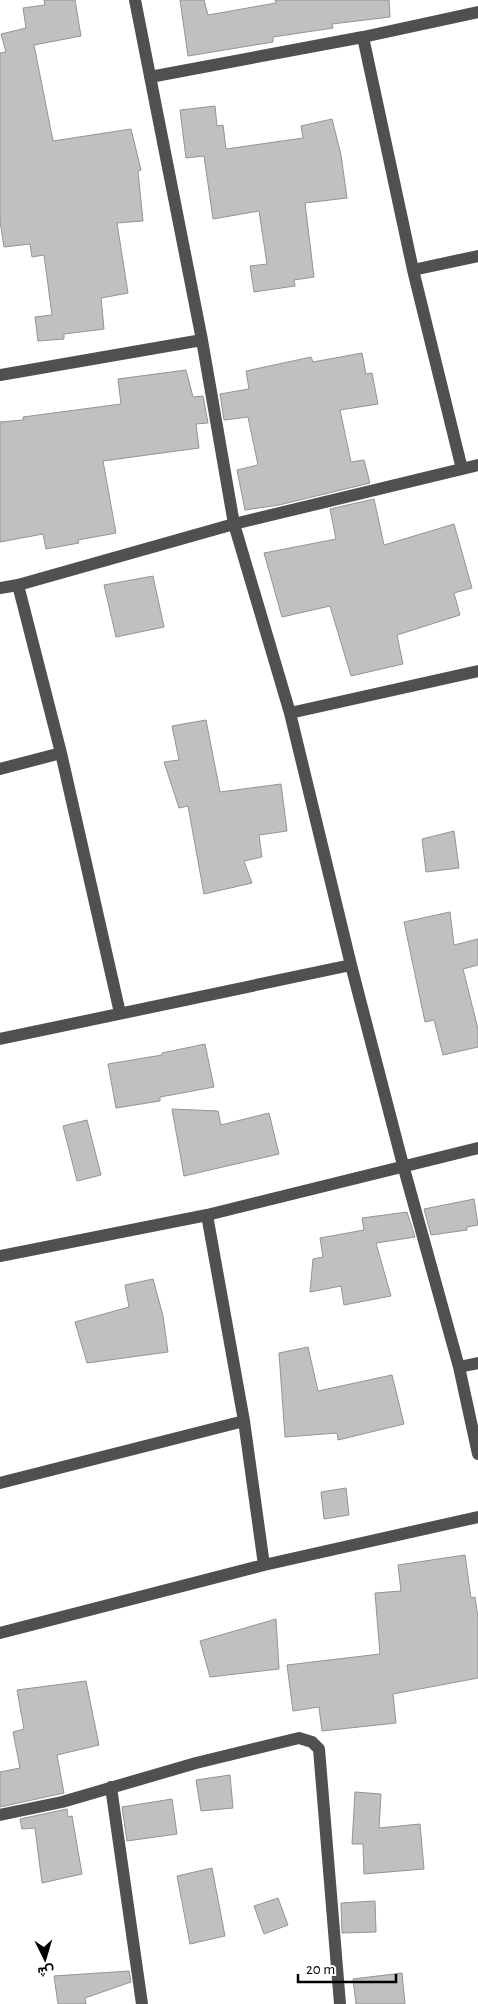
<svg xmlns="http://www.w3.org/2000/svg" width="478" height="2004" viewBox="0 0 478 2004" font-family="'Alegreya Sans',Vazirmatn,sans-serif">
	<rect width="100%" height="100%" fill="#fff"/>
	<!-- building -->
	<path fill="#c0c0c0" stroke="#949494" d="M44 0H75L81 36 34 45 53 141 131 129 141 170 138 171 143 221 117 223 128 293 101 298 104 329 64 334V339L38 341 35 317 52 315 44 255 32 257 30 244 4 247 0 221V53L6 52 1 34 26 28 23 8 45 5Z
		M180 0H204L208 15 276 3 275 0H389L390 17 332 24 333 28 273 37V42L188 56Z
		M215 106 217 126 223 125 226 149 303 138 301 126 332 119 341 155 347 198 305 203 314 277 294 280 295 286 254 292 250 266 267 264 259 211 213 219 204 156 186 158 180 110Z
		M362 353 366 374 372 373 378 404 340 410 351 462 364 460 370 483 279 505 245 510 237 470 258 465 248 417 224 420 220 394 249 389 246 371 311 357 313 362Z
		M186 370 193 397 203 396 208 423 196 424 199 448 103 461 116 533 78 540 79 543 46 549 43 534 0 542V422L23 420V417L121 404 118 379Z
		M374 499 384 545 454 524 472 588 454 593 460 615 397 635 403 664 351 676 330 606 282 617 264 553 336 539 330 509Z
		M153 576 164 627 116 637 104 585Z
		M206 720 220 792 281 784 287 831 259 835 262 857 244 861 252 883 204 894 188 806 179 808 164 762 179 760 172 726Z
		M454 831 459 868 426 872 422 839Z
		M450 912 454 945 478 939V965L463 969 478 1029V1047L443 1055 434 1020 425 1022 404 922Z
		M205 1044 214 1087 160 1097V1101L116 1108 108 1064 162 1055V1053Z
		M172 1109 218 1111 221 1125 269 1113 279 1154 184 1176Z
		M87 1120 101 1175 77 1181 63 1126Z
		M474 1199 478 1225 467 1227V1230L431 1235 424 1209Z
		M407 1212 415 1237 376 1243 391 1296 344 1305 341 1286 310 1292 313 1259 323 1257 320 1238 364 1230 362 1218Z
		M153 1279 163 1316 168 1352 87 1363 75 1322 129 1307 125 1285Z
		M308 1347 318 1391 392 1375 404 1424 338 1440 337 1433 285 1437 279 1353Z
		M346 1488 349 1515 324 1519 321 1492Z
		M465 1555 471 1598 475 1597 478 1618V1678L393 1694 396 1723 322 1731 319 1707 293 1711 287 1665 380 1654 375 1593 401 1591 398 1565Z
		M276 1619 279 1669 210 1677 200 1641Z
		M86 1681 99 1745 57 1755 64 1793 0 1807V1772L20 1768 13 1732 24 1729 17 1690Z
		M230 1775 233 1808 201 1811 196 1780Z
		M355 1792 381 1794 379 1828 420 1824 424 1869 364 1874 363 1844H352Z
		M172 1799 177 1834 127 1841 122 1807Z
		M67 1809 68 1817 72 1816 82 1874 42 1883 35 1828 22 1829 20 1819Z
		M212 1868 225 1936 190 1944 177 1876Z
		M278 1898 288 1925 264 1934 254 1906Z
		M375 1901 376 1932 342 1933 341 1903Z
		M129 1971 131 1982 85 1998 86 2004H58L54 1976Z
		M402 1973 405 2004H356L353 1979Z"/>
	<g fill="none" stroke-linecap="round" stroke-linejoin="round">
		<!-- minor -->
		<path stroke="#505050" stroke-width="12" d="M135 0 202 340 234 524 290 713 351 965 403 1165 459 1367 478 1454
			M363 37 413 270 462 469
			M150 77 363 37 478 12
			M413 270 478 256
			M0 375 202 340
			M18 585 61 753 120 1013
			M0 588 18 585 234 524 478 465
			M290 713 478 671
			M0 769 61 753
			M0 1039 351 965
			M207 1215 244 1421 264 1565
			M0 1256 207 1215 478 1148
			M459 1367 478 1363
			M0 1483 244 1421
			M0 1633 264 1565 478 1517
			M111 1787 142 2004
			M0 1815 62 1802 196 1763 299 1738 312 1742 319 1749 340 2004"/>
	</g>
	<!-- north arrow -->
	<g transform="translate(45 1959) rotate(175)" stroke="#ffffff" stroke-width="4" paint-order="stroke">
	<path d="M0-4L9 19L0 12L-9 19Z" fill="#000000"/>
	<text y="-8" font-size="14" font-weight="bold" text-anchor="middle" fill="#000000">ش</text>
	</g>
	<!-- scale -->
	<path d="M298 1974v8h98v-8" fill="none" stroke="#000000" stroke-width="2.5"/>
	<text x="306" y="1974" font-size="15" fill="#000000" stroke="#ffffff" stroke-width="4" paint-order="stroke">20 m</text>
</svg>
